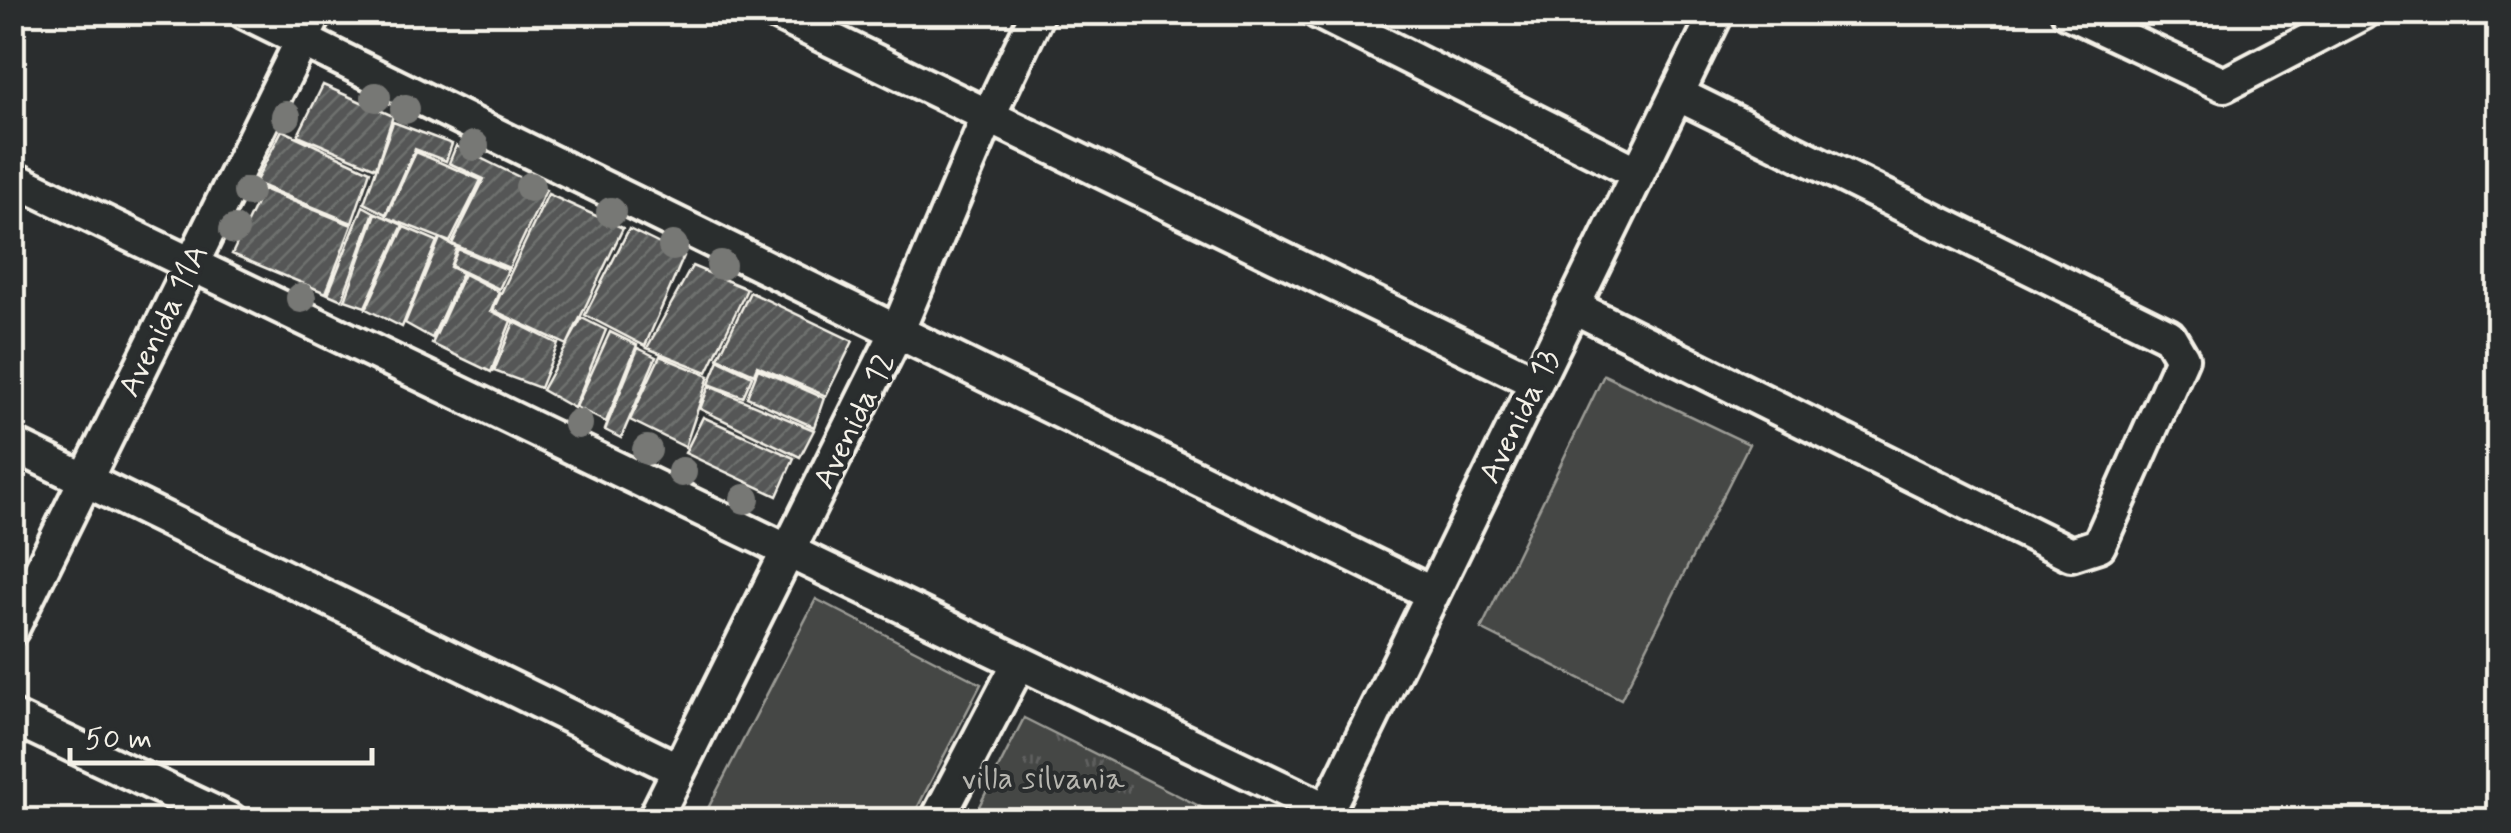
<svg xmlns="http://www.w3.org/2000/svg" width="2511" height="833" viewBox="0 0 2511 833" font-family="Mynerve,sans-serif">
	<defs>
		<pattern id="park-tufts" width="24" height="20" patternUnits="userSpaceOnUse" patternTransform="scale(2.5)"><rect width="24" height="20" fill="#444645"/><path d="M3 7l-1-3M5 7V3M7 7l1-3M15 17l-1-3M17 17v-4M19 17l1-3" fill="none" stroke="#606160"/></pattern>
		<pattern id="building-hatch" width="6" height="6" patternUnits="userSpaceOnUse" patternTransform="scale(2.5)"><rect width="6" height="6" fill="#555756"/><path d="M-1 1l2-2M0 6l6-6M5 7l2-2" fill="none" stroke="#6e706e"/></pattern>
	</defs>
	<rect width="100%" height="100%" fill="#2a2d2e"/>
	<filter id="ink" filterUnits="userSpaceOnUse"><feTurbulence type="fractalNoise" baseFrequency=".01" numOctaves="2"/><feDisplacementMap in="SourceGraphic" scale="20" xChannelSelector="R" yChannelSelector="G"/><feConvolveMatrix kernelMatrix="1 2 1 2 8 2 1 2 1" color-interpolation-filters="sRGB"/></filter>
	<g filter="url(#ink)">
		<!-- grass -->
		<path fill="#444645" stroke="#9c9c96" stroke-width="2.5" d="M1604 375 1749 444 1621 699 1481 629Z
			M816 599 981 684 911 820H702Z"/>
		<!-- park -->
		<path fill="url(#park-tufts)" stroke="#9c9c96" stroke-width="2.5" d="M1024 718 1227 820H972Z"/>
		<!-- building -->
		<path fill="url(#building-hatch)" stroke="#f4f1e8" stroke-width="2.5" d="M323 85 393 116 376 168 298 135Z
			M393 122 452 144 446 161 415 149 386 214 364 203Z
			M282 130 370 171 352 223 255 183Z
			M456 146 546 190 509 268 452 244 484 179 449 163Z
			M416 152 481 180 450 242 386 217Z
			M263 189 352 225 326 293 232 254Z
			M548 194 623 228 567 345 493 310Z
			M363 206 374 212 342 300 328 294Z
			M376 213 403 225 365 307 345 300Z
			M404 227 437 241 402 327 366 309Z
			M629 229 684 256 645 346 585 315Z
			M440 238 457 248 450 267 462 273 432 338 405 323Z
			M458 249 508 270 499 289 451 266Z
			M692 266 747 289 707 372 647 348Z
			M464 274 499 292 491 311 511 321 491 372 432 344Z
			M750 292 853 341 826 396 757 366 754 374 718 358Z
			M582 318 606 330 574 408 542 390Z
			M514 322 558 344 540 388 494 371Z
			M610 332 637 345 606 422 576 407Z
			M638 348 656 357 621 438 605 430Z
			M660 356 709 376 685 447 630 420Z
			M719 360 752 376 743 397 709 384Z
			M758 369 824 398 814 427 747 397Z
			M709 386 814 430 800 457 700 409Z
			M703 417 794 458 777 496 685 453Z"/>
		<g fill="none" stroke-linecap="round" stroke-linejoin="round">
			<!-- minor casing -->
			<g stroke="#f4f1e8" stroke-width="40">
				<path id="minor" d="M245 12 1431 593
					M774 12 1536 382
					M1318 12 1638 173
					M2068 12 2224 85 2364 12
					M12 178 1325 809
					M1572 306 2071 554 2099 545 2182 358 2169 336 1677 94
					M12 444 679 770
					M12 629 316 12
					M12 717 230 820
					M654 820 897 332 988 117 1038 12
					M937 820 1019 663
					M1322 820 1717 12"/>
			</g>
			<!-- minor -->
			<use href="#minor" stroke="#2a2d2e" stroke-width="32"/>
		</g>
		<!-- trees -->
		<g fill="#777875">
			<circle cx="376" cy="97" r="15"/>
			<circle cx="405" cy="109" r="15"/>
			<circle cx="286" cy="116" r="15"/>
			<circle cx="474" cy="146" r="15"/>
			<circle cx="530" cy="187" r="15"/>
			<circle cx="248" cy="192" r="15"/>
			<circle cx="611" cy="212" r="15"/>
			<circle cx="234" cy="230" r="15"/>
			<circle cx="673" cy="246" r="15"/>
			<circle cx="721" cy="265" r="15"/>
			<circle cx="301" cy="298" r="15"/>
			<circle cx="578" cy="424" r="15"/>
			<circle cx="647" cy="450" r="15"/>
			<circle cx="682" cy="472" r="15"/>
			<circle cx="745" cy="499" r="15"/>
		</g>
	</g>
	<g text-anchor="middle" stroke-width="8" stroke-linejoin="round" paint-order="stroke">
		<!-- street labels -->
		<g font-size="32" fill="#f4f1e8" stroke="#2a2d2e">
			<text transform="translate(162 320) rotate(-64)" y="11">Avenida 11A</text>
			<text transform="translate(1518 416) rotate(-64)" y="11">Avenida 13</text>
			<text transform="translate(853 420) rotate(-64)" y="11">Avenida 12</text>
		</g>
		<!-- park labels -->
		<g font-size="32" fill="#b6b5af" stroke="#2a2d2e">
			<text x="1043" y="788">villa silvania</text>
		</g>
	</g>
	<!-- margin -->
	<rect width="2511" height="833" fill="none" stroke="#2a2d2e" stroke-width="50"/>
	<rect x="25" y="25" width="2461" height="783" fill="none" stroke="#f4f1e8" stroke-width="4" filter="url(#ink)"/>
	<!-- scale -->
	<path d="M70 748v15h302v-15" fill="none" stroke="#f4f1e8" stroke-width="5"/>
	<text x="85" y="748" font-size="30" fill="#f4f1e8" stroke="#2a2d2e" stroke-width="8" paint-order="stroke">50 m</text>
</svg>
